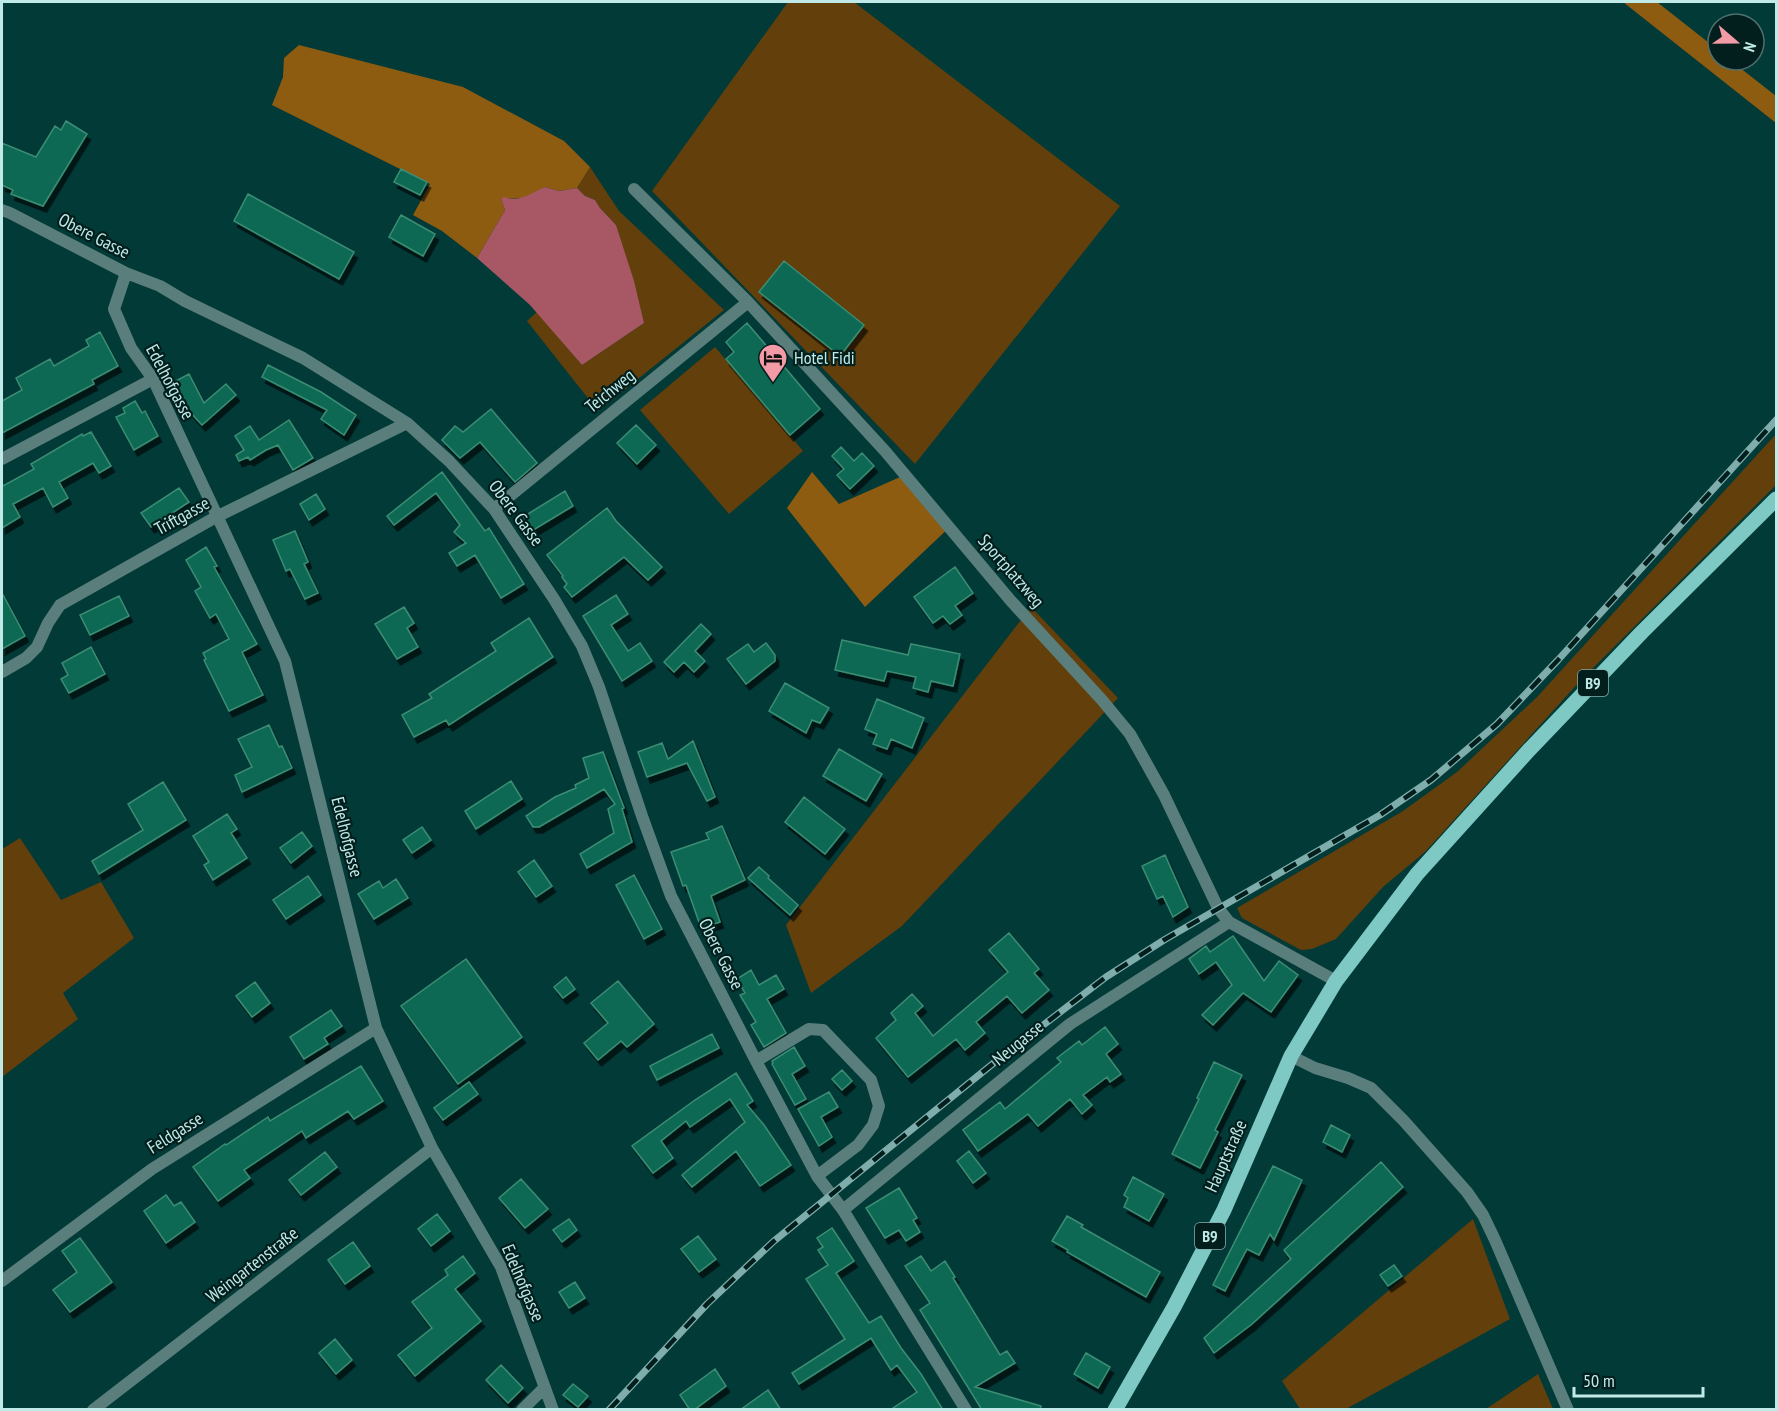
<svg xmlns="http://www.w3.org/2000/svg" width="1778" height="1411" viewBox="0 0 1778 1411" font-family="'PT Sans Narrow',sans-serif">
	<defs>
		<filter id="shadow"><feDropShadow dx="3.5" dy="6" stdDeviation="0" flood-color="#0009"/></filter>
	</defs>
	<rect width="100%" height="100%" fill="#023a38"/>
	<!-- green -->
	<path fill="#623f0b" d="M788 2H854L1120 206 915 464 652 191Z
		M590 167 619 211 724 310 598 411 527 321 537 312 582 365 644 323 616 225 600 208 595 200 585 196 577 188Z
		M715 347 803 451 729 514 640 410Z
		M1776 434V485L1581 680 1425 852 1383 887 1336 939 1312 949 1301 950 1242 918 1237 908 1403 811 1457 772 1537 697Z
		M1031 607 1118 698 902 926 811 993 786 925Z
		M20 838 61 900 101 882 134 938 63 993 78 1019 2 1077V849Z
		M1473 1219 1510 1319 1346 1409H1300L1282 1381Z
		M1538 1374 1553 1409H1486Z"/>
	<!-- forest -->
	<path fill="#8e5c11" d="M1623 2H1657L1718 50V60H1730L1776 96V123Z
		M299 45 463 87 564 141 590 167 577 188 559 191 545 187 523 198 501 199 505 210 477 258 442 231 413 215 430 184 272 105 283 77 284 58Z
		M812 472 839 504 907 474 953 524 865 607 787 508Z"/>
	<!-- water -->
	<path fill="#a85865" d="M545 187 559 191 577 188 585 196 595 200 600 208 616 225 634 281 644 323 582 365 530 305 477 258 505 210 501 199 504 197C520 203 530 193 545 187Z"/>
	<!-- building -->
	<path fill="#0b6952" stroke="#3c8d74" stroke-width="1.5" filter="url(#shadow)" d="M66 121 87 134 43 206 11 194 13 190 2 185V143L36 157 55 126 61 130Z
		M401 169 427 182 420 195 394 182Z
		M248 194 354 252 339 279 234 221Z
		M401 215 435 234 423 256 389 237Z
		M784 261 864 325 840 356 759 292Z
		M747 323 820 409 790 435 726 359 734 352 726 342Z
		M100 332 118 366 92 380 94 384 2 433V401L22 390 16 378 50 359 54 366 89 346 86 340Z
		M268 365 321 392 356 415 344 435 321 419 327 410 262 377Z
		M189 374 204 403 226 384 236 395 202 425 178 399 176 400 168 385Z
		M135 401 142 413 145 411 158 436 134 450 116 417 125 413 123 408Z
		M491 409 537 463 515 482 480 442 460 458 442 440 455 426 463 432Z
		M289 420 313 458 293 470 278 445 266 450 250 460 248 457 239 461 236 455 244 450 235 436 250 426 259 440Z
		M636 425 656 445 637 464 617 443Z
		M91 432 111 466 99 473 93 463 59 482 68 498 53 507 43 488 13 504 20 517 2 528V483L3 486 34 469 31 464 82 434 83 436Z
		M841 447 854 461 862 453 874 466 850 489 837 475 844 469 832 456Z
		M442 472 485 531 489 528 524 584 501 598 475 555 457 566 449 553 466 543 454 532 460 525 436 493 394 525 387 516Z
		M179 488 189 502 151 527 141 513Z
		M565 491 573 506 530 532 523 517Z
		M316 494 325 509 309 520 300 504Z
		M607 508 616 521 662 567 648 580 624 557 572 597 564 587 567 584 562 577 563 576 547 555Z
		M295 531 308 562 304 564 318 593 305 599 290 569 286 571 273 540Z
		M206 547 217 566 214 567 257 644 242 652 263 695 229 711 204 660 206 659 203 653 229 639 216 614 210 618 195 591 201 587 186 560Z
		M955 567 973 593 955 606 962 615 950 624 943 616 933 623 914 597Z
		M2 593 25 636 2 649Z
		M616 595 628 614 611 625 628 651 640 643 652 661 622 681 583 616Z
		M119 596 129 616 90 635 80 615Z
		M404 607 414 623 407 628 418 647 397 659 375 624Z
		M529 618 553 657 449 725 446 720 414 737 402 715 432 698 429 694 496 651 491 643Z
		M701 624 711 634 695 651 705 661 694 672 684 662 674 672 664 662Z
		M842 640 908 655 911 644 960 654 953 686 931 681 928 692 913 688 916 677 887 671 884 681 835 670Z
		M766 643 775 655V661L746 684 727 659 748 644 754 652Z
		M91 647 105 674 69 693 61 679 68 675 62 663Z
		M785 683 829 708 820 723 812 720 806 733 769 711Z
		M877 699 924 718 912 748 891 739 887 749 873 744 877 734 865 729Z
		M269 725 279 747 282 746 292 768 242 792 235 775 252 767 238 739Z
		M693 741 715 797 707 801 687 763 647 777 638 752 662 743 668 759Z
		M839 749 882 774 866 801 823 776Z
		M603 752 624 808 622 809 632 842 587 868 580 854 614 833 608 809 615 804 604 789 539 827H533L526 816 555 797 576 788 575 785 589 778 583 758Z
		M511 781 522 799 476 829 465 811Z
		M163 782 186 820 99 874 92 861 143 830 128 804Z
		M804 797 845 829 825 854 785 822Z
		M227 814 237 829 231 833 247 858 213 880 204 865 209 862 193 836Z
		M722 826 745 880 711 896 720 922 701 928 686 885 683 886 671 852 709 839 706 833Z
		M422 827 431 840 412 853 403 840Z
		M302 832 312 846 291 863 280 848Z
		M1165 855 1188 907 1173 917 1163 896 1157 899 1142 866Z
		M534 860 552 886 536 897 518 872Z
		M759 867 769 876 768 878 798 905 790 915 748 878Z
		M634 875 662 929 644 939 616 885Z
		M308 876 321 895 286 919 273 900Z
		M396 879 408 898 374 919 358 894 379 881 383 888Z
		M1009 933 1039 969 1034 973 1049 990 1022 1013 1007 996 976 1022 985 1033 965 1050 956 1039 908 1077 876 1038 896 1020 891 1013 912 994 923 1006 915 1013 933 1036 1008 972 989 950Z
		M1233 936 1264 981 1279 961 1298 975 1271 1012 1243 993 1213 1025 1202 1015 1232 985 1216 962 1199 974 1189 959 1206 946 1210 952Z
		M466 959 522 1037 458 1084 401 1006Z
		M751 970 759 985 776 975 784 989 767 999 786 1033 764 1047 751 1025 756 1022 740 995 745 993 737 979Z
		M566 977 575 989 563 998 554 987Z
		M618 981 654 1024 627 1047 621 1041 598 1060 584 1043 608 1023 591 1003Z
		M255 982 270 1003 252 1017 236 996Z
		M331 1010 342 1026 324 1038 328 1044 304 1059 290 1037Z
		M1105 1027 1118 1044 1106 1054 1121 1074 1110 1082 1107 1077 1083 1095 1092 1105 1082 1114 1070 1099 1038 1126 1028 1114 978 1151 963 1130 1000 1102 1005 1109 1061 1062 1057 1058 1079 1041 1082 1045Z
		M712 1034 719 1048 657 1080 650 1066Z
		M794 1047 805 1066 792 1074 806 1099 795 1105 772 1064 773 1063 772 1061Z
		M1214 1062 1242 1075 1215 1130 1218 1132 1200 1168 1172 1154 1199 1099 1197 1098Z
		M361 1066 383 1101 354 1119 348 1111 306 1138 302 1131 244 1170 250 1178 218 1201 193 1167 225 1144 226 1145 268 1117 270 1121Z
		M842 1070 852 1081 842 1090 832 1079Z
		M736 1073 753 1101 747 1105 764 1125 791 1165 760 1186 736 1151 692 1187 682 1175 745 1122 730 1099 690 1127 686 1121 661 1141 673 1158 653 1173 632 1146 695 1100Z
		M469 1082 478 1094 443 1120 434 1108Z
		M829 1092 838 1107 821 1117 832 1137 819 1146 798 1109Z
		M1331 1125 1350 1135 1342 1152 1323 1142Z
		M969 1151 986 1173 973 1183 957 1161Z
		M325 1152 337 1167 301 1195 289 1180Z
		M1381 1162 1403 1187 1252 1324 1214 1353 1204 1338 1291 1259 1284 1250Z
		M1273 1166 1302 1180 1274 1240 1270 1234 1259 1255 1247 1249 1225 1291 1213 1285Z
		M1133 1177 1164 1194 1149 1221 1124 1207 1128 1198 1124 1195Z
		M521 1179 548 1209 525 1228 499 1198Z
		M899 1188 917 1218 913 1220 920 1232 906 1241 899 1230 885 1238 866 1208Z
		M166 1195 174 1206 181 1202 195 1222 166 1243 144 1211Z
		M437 1214 450 1231 431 1246 418 1229Z
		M1067 1216 1083 1225 1081 1227 1160 1272 1146 1297 1067 1252 1068 1250 1052 1241Z
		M569 1219 577 1230 562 1242 553 1230Z
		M832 1228 854 1261 836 1273 869 1323 881 1316 901 1348 921 1374 943 1410H890L917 1392 897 1365 891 1370 871 1338 799 1384 792 1373 845 1339 806 1279 828 1265 818 1250 823 1247 817 1238Z
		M698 1236 716 1259 699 1272 681 1249Z
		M80 1238 112 1282 70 1312 53 1290 77 1272 62 1251Z
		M353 1242 370 1266 345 1284 328 1260Z
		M463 1256 475 1273 455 1289 481 1321 415 1376 398 1355 432 1328 412 1302 448 1275 445 1270Z
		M921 1256 931 1271 945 1261 955 1277 953 1278 1000 1355 1007 1351 1015 1363 975 1387 1041 1406 1040 1410H982L920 1310 930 1303 905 1266Z
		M1394 1265 1402 1276 1388 1286 1380 1275Z
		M575 1282 585 1298 569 1308 559 1292Z
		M335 1339 352 1360 336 1374 319 1353Z
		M1086 1353 1110 1367 1098 1388 1074 1374Z
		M501 1365 523 1388 508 1403 486 1380Z
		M715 1369 726 1386 694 1410H690L680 1395Z
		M573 1384 588 1396 578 1407 563 1395Z
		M768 1390 781 1410H740Z"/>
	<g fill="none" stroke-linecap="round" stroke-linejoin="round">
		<!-- street -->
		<path stroke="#5a7e7b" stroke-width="12" d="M634 189 748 302 885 451 1011 601 1102 700 1130 734 1164 795 1218 908 1229 922 1336 981
			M2 210 10 213 126 273 160 286 185 301 303 358 407 423 449 461 494 509 554 599 582 646 599 687 642 816 671 896 756 1061 817 1176 843 1210 966 1410
			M126 273 114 309 131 348 153 379 285 661 376 1028 432 1148 501 1267 553 1410
			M2 459 153 379
			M494 509 748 302
			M2 672 26 658 37 647 48 623 60 605 216 517 407 423
			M1291 1056 1315 1068 1348 1078 1371 1088 1404 1121 1467 1192 1483 1215 1495 1240 1568 1410
			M756 1061 809 1029 823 1030 871 1080 879 1106 873 1125 858 1145 817 1176
			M843 1210 1070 1024 1229 922
			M2 1281 152 1169 376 1028
			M93 1410 432 1148
			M522 1410 544 1388"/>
		<!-- primary -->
		<path stroke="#7ec9c4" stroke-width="15" d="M1115 1410 1174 1307 1224 1210 1291 1056 1336 981 1417 874 1529 750 1642 632 1776 499"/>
		<!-- rail casing -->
		<g stroke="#7eadab" stroke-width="7">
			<path id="rail" d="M609 1410 707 1304 774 1241 995 1062 1106 977 1164 940 1380 815 1431 780 1497 724 1558 660 1776 420"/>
		</g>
		<!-- rail -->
		<use href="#rail" stroke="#021f1d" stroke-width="4.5" stroke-dasharray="14" stroke-linecap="butt"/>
	</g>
	<!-- icons -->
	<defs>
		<g id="hotel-pin" transform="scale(1.5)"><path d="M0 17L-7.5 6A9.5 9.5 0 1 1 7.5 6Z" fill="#f39aa7" stroke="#021f1d"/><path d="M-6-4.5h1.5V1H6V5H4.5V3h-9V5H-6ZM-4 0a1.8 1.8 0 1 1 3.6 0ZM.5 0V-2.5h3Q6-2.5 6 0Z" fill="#111"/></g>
	</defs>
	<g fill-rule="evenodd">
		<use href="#hotel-pin" x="773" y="358"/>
	</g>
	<g text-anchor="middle" stroke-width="4.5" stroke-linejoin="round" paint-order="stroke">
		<!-- shield labels -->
		<g fill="#021f1d" stroke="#87adaa" stroke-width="1.5">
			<rect x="1578" y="670" width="30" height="26" rx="4.5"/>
			<rect x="1195" y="1223" width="30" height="26" rx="4.5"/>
		</g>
		<g font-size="16" font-weight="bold" fill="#c0eae7">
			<text x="1593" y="689">B9</text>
			<text x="1210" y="1242">B9</text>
		</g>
		<!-- street labels -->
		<g font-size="18" fill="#c0eae7" stroke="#021f1d">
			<text transform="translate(94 236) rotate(27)" y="6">Obere Gasse</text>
			<text transform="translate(170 382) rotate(62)" y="6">Edelhofgasse</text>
			<text transform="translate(610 391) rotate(-39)" y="6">Teichweg</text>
			<text transform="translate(516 513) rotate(53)" y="6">Obere Gasse</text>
			<text transform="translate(182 516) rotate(-29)" y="6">Triftgasse</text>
			<text transform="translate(1011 571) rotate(49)" y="6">Sportplatzweg</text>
			<text transform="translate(347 837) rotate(76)" y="6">Edelhofgasse</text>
			<text transform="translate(721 954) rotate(63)" y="6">Obere Gasse</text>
			<text transform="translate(1018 1043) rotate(-39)" y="6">Neugasse</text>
			<text transform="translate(175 1133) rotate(-32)" y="6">Feldgasse</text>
			<text transform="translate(1226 1156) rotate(-66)" y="6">Hauptstraße</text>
			<text transform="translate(252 1265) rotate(-38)" y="6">Weingartenstraße</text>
			<text transform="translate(523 1283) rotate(67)" y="6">Edelhofgasse</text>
		</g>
		<!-- poi labels -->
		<g font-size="18" fill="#c0eae7" stroke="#021f1d" text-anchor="start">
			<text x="794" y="364">Hotel Fidi</text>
		</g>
	</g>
	<!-- border -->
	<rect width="1778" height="1411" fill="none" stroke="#c0eae7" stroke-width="6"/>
	<!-- north arrow -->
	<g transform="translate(1736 42) rotate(110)"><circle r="28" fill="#021f1d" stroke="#4e706e" stroke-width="1.5"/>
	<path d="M0-4.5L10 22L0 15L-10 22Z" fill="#f39aa7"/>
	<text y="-9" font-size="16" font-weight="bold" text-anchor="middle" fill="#c0eae7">N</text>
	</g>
	<!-- scale -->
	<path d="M1574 1387v9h129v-9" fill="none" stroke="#c0eae7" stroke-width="3"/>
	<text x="1583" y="1387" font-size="18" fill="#c0eae7" stroke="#021f1d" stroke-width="4.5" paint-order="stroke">50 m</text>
</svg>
